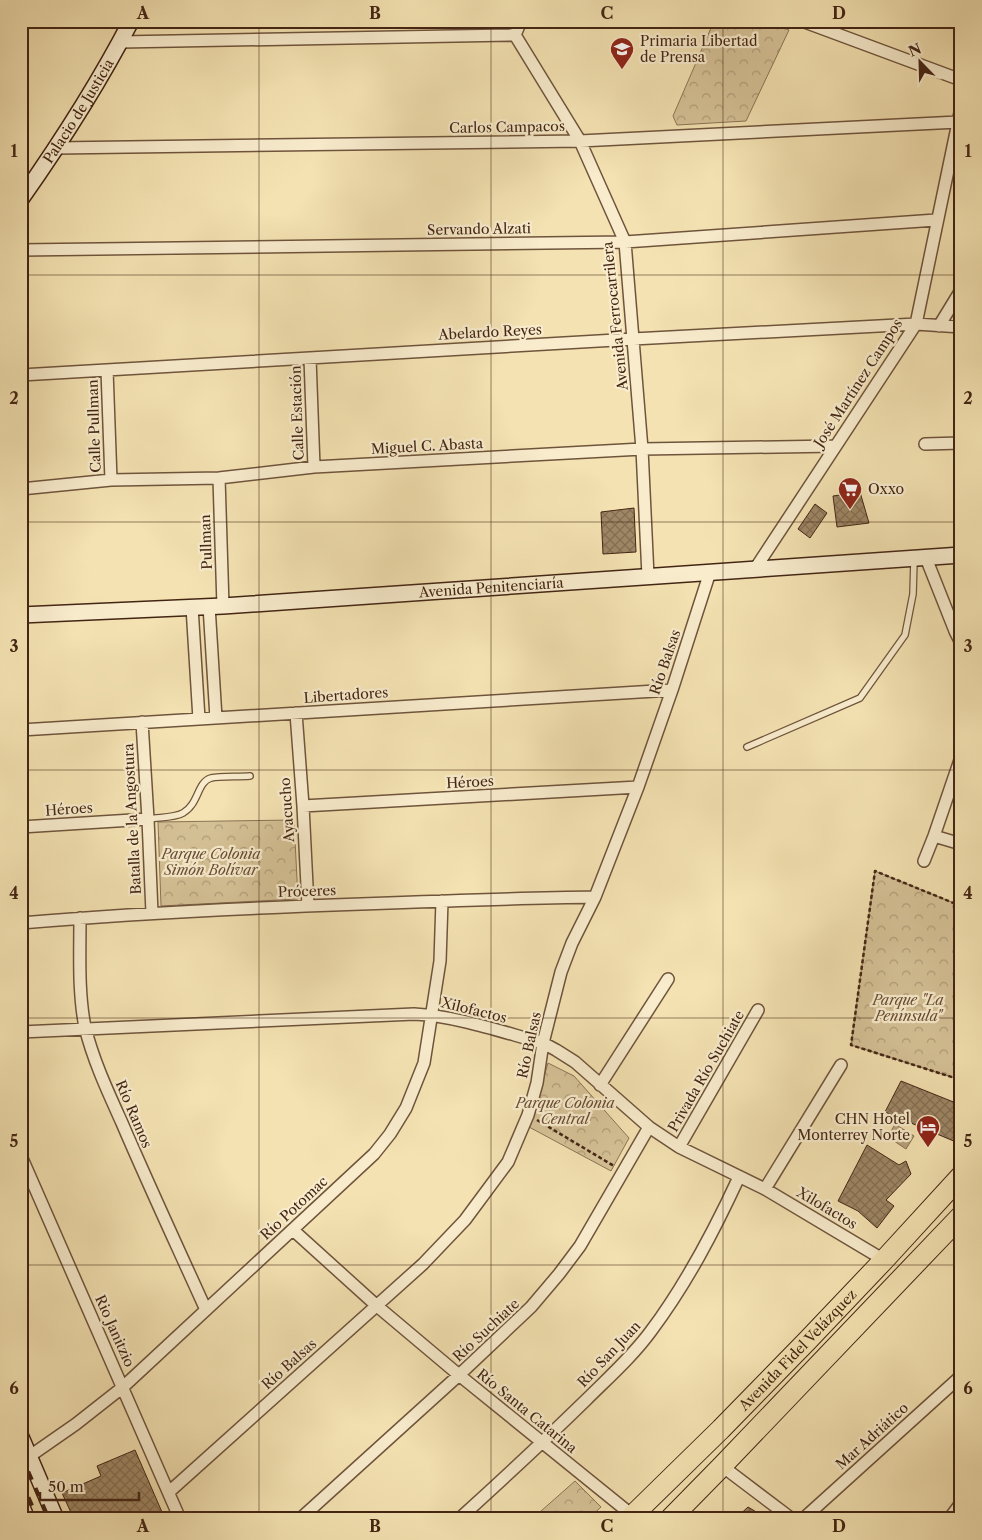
<svg xmlns="http://www.w3.org/2000/svg" width="982" height="1540" viewBox="0 0 982 1540" font-family="'Libre Caslon Text',serif">
	<defs>
		<pattern id="park-crowns" width="20" height="18" patternUnits="userSpaceOnUse" patternTransform="scale(1.25)"><rect width="20" height="18" fill="#d6c297"/><path d="M2 6a3 3 0 1 1 6 0M12 15a3 3 0 1 1 6 0" fill="none" stroke="#af9d7a"/></pattern>
		<pattern id="water-ripples" width="26" height="14" patternUnits="userSpaceOnUse" patternTransform="scale(1.25)"><rect width="26" height="14" fill="#b8a27c"/><path d="M2 4q2-2 4 0t4 0M15 11q2-2 4 0t4 0" fill="none" stroke="#978464"/></pattern>
		<pattern id="building-cross-hatch" width="8" height="8" patternUnits="userSpaceOnUse" patternTransform="scale(1.25)"><rect width="8" height="8" fill="#9f8766"/><path d="M0 0l8 8M0 8l8-8" fill="none" stroke="#836e53"/></pattern>
	</defs>
	<rect width="100%" height="100%" fill="#f4e2b2"/>
	<filter id="stains"><feTurbulence type="fractalNoise" baseFrequency=".004" numOctaves="4"/><feColorMatrix values="0 0 0 0 .2 0 0 0 0 .09 0 0 0 0 .02 0 0 0 .5 -.17"/></filter>
	<radialGradient id="worn" r=".72"><stop offset=".6" stop-color="#630" stop-opacity="0"/><stop offset="1" stop-color="#630" stop-opacity=".3"/></radialGradient>
	<!-- park -->
	<path fill="url(#park-crowns)" stroke="#8c7456" d="M714 21H766L789 30 746 121 677 125 673 116Z
		M294 820 298 899 161 906 158 822Z
		M875 871 961 906V1080L851 1045Z
		M548 1063 574 1076 629 1138 611 1171 529 1127Z
		M575 1481 601 1507 588 1519H532Z"/>
	<!-- water -->
	<path fill="url(#water-ripples)" stroke="#897052" d="M895 1124 914 1136 906 1149 888 1137Z"/>
	<!-- building -->
	<path fill="url(#building-cross-hatch)" stroke="#432514" d="M860 492 869 523 837 527 833 496Z
		M815 504 827 513 810 538 798 529Z
		M634 508 636 552 603 554 601 512Z
		M901 1081 961 1105V1132L956 1142 885 1112Z
		M867 1145 899 1165 906 1161 911 1174 886 1200 894 1206 877 1228 858 1211 838 1201Z
		M135 1450 165 1519H74L62 1493 101 1476 97 1466Z
		M748 1507 768 1519H735Z"/>
	<g fill="none" stroke-linecap="round" stroke-linejoin="round">
		<!-- lane casing -->
		<g stroke="#6f543c" stroke-width="8">
			<path id="lane" d="M747 747 860 698 905 635 913 594 914 560
				M148 819C159 817 174 818 183 813 199 804 197 782 211 778 220 776 239 777 250 776"/>
		</g>
		<!-- street casing -->
		<g stroke="#6f543c" stroke-width="14">
			<path id="street" d="M802 21 961 80
				M515 35 580 141 625 242 642 449 648 576
				M515 35 521 21
				M120 42 515 35
				M56 148 580 141 958 122
				M21 250 625 242 936 220
				M939 326 961 290
				M310 358 314 467
				M107 370 111 480
				M21 375 633 339 916 324 961 327
				M925 444 961 443
				M219 478 223 606
				M21 489 111 480 219 478 314 467 642 449 835 446
				M926 558 955 631 961 643
				M755 569 916 324 961 108
				M209 606 216 718
				M192 607 199 719
				M296 713 303 806 308 906
				M142 722 148 819 152 913
				M21 730 672 690
				M303 806 638 787
				M21 827 148 819
				M934 836 961 844
				M924 861 934 836 961 757
				M80 918C80 954 78 992 85 1027 93 1060 108 1092 122 1123 149 1186 178 1248 206 1310
				M21 923C134 913 247 908 361 904 439 901 517 898 595 897
				M21 1032 414 1014C457 1016 502 1032 543 1043L556 1050 575 1062 649 1127 679 1147 765 1189 884 1260
				M600 1085 668 979
				M679 1147 758 1010
				M21 1156 180 1519
				M765 1189 841 1065
				M293 1230 377 1306 459 1375 632 1515
				M21 1459 30 1456 76 1424 123 1387 374 1154 390 1134 406 1108 424 1063 440 961 442 901
				M722 1466 792 1519
				M169 1492 423 1264 465 1220 508 1162 528 1115 537 1083 543 1043 561 972 572 943 595 897 638 787 672 690 710 572
				M300 1519 459 1375 531 1307 559 1274 580 1246 649 1127
				M459 1519C502 1480 544 1441 586 1400 608 1378 632 1357 651 1331 687 1283 714 1231 739 1177
				M803 1519 961 1376
				M949 1519 961 1503"/>
		</g>
		<!-- secondary casing -->
		<g stroke="#432514" stroke-width="18">
			<g id="secondary">
				<path id="s1" d="M21 199C61 142 99 83 131 21"/>
				<path id="s2" d="M21 615 223 606 961 555"/>
				<path d="M21 1437 56 1519"/>
				<path d="M21 1505 27 1519"/>
			</g>
		</g>
		<!-- highway casing -->
		<g stroke="#432514" stroke-width="22">
			<g id="highway">
				<path id="s3" d="M629 1519 721 1429 807 1341 884 1260 961 1176"/>
				<path d="M670 1519 722 1466 961 1216"/>
			</g>
		</g>
		<!-- path -->
		<path stroke="#432514" stroke-width="2.5" stroke-dasharray="4 2.5" stroke-linecap="butt" d="M961 906 875 871 851 1045 961 1080
			M537 1120 614 1166"/>
		<!-- lane -->
		<use href="#lane" stroke="#f8eccd" stroke-width="5.5"/>
		<!-- street -->
		<use href="#street" stroke="#f8eccd" stroke-width="11"/>
		<!-- secondary -->
		<use href="#secondary" stroke="#f8eccd" stroke-width="15"/>
		<!-- highway -->
		<use href="#highway" stroke="#f4e2b2" stroke-width="20"/>
		<!-- rail -->
		<path stroke="#432514" stroke-width="4" stroke-dasharray="9 9" stroke-linecap="butt" d="M21 1455 49 1519
			M21 1481 38 1519"/>
	</g>
	<!-- grid -->
	<path fill="none" stroke="#432514" stroke-width="1" stroke-opacity="0.55" d="M259 21V1519M491 21V1519M723 21V1519M21 275H961M21 522H961M21 770H961M21 1018H961M21 1265H961"/>
	<!-- icons -->
	<defs>
		<g id="school-pin" transform="scale(1.25)"><path d="M0 17L-7.5 6A9.5 9.5 0 1 1 7.5 6Z" fill="#8f2418" stroke="#f8eccd"/><path d="M0-5L7-2L0 1L-7-2ZM-4 1L0 2.5L4 1V4Q0 6-4 4Z" fill="#fff"/></g>
		<g id="supermarket-pin" transform="scale(1.25)"><path d="M0 17L-7.5 6A9.5 9.5 0 1 1 7.5 6Z" fill="#8f2418" stroke="#f8eccd"/><path d="M-6-5.5h2.5l.6 2H6L4.5 2H-2.5L-4.4-4H-6ZM-1.5 3.2a1.3 1.3 0 1 0 .1 0ZM3 3.2a1.3 1.3 0 1 0 .1 0Z" fill="#fff"/></g>
		<g id="hotel-pin" transform="scale(1.25)"><path d="M0 17L-7.5 6A9.5 9.5 0 1 1 7.5 6Z" fill="#8f2418" stroke="#f8eccd"/><path d="M-6-4.5h1.5V1H6V5H4.5V3h-9V5H-6ZM-4 0a1.8 1.8 0 1 1 3.6 0ZM.5 0V-2.5h3Q6-2.5 6 0Z" fill="#fff"/></g>
	</defs>
	<g fill-rule="evenodd">
		<use href="#school-pin" x="622" y="49"/>
		<use href="#supermarket-pin" x="850" y="489"/>
		<use href="#hotel-pin" x="928" y="1127"/>
	</g>
	<g text-anchor="middle" stroke-width="4.5" stroke-linejoin="round" paint-order="stroke">
		<!-- poi labels -->
		<g font-size="14" fill="#432514" stroke="#f8eccd" text-anchor="start">
			<text x="640" y="46">Primaria Libertad<tspan x="640" dy="16">de Prensa</tspan></text>
			<text x="868" y="494">Oxxo</text>
			<text x="910" y="1124" text-anchor="end">CHN Hotel<tspan x="910" dy="16">Monterrey Norte</tspan></text>
		</g>
		<!-- street labels -->
		<g font-size="14" fill="#432514" stroke="#f8eccd">
			<text dy="5" stroke="none"><textPath href="#s1" startOffset="105">Palacio de Justicia</textPath></text>
			<text transform="translate(507 127) rotate(-1)" y="5">Carlos Campacos</text>
			<text transform="translate(479 229) rotate(-1)" y="5">Servando Alzati</text>
			<text transform="translate(615 316) rotate(-96)" y="5">Avenida Ferrocarrilera</text>
			<text transform="translate(490 332) rotate(-3)" y="5">Abelardo Reyes</text>
			<text transform="translate(858 383) rotate(-57)" y="5">José Martínez Campos</text>
			<text transform="translate(297 413) rotate(-92)" y="5">Calle Estación</text>
			<text transform="translate(94 426) rotate(-92)" y="5">Calle Pullman</text>
			<text transform="translate(427 446) rotate(-3)" y="5">Miguel C. Abasta</text>
			<text transform="translate(206 542) rotate(-92)" y="5">Pullman</text>
			<text dy="5" stroke="none"><textPath href="#s2" startOffset="471">Avenida Penitenciaría</textPath></text>
			<text transform="translate(665 662) rotate(-71)" y="5">Río Balsas</text>
			<text transform="translate(346 695) rotate(-4)" y="5">Libertadores</text>
			<text transform="translate(470 782) rotate(-3)" y="5">Héroes</text>
			<text transform="translate(69 809) rotate(-4)" y="5">Héroes</text>
			<text transform="translate(287 810) rotate(-94)" y="5">Ayacucho</text>
			<text transform="translate(132 819) rotate(-93)" y="5">Batalla de la Angostura</text>
			<text transform="translate(307 891) rotate(-2)" y="5">Próceres</text>
			<text transform="translate(474 1010) rotate(14)" y="5">Xilofactos</text>
			<text transform="translate(529 1045) rotate(-78)" y="5">Río Balsas</text>
			<text transform="translate(706 1071) rotate(-60)" y="5">Privada Río Suchiate</text>
			<text transform="translate(134 1114) rotate(67)" y="5">Río Ramos</text>
			<text transform="translate(294 1208) rotate(-43)" y="5">Río Potomac</text>
			<text transform="translate(827 1208) rotate(31)" y="5">Xilofactos</text>
			<text transform="translate(486 1330) rotate(-43)" y="5">Río Suchiate</text>
			<text transform="translate(115 1331) rotate(66)" y="5">Rio Janitzio</text>
			<text dy="5" stroke="none"><textPath href="#s3" startOffset="239">Avenida Fidel Velázquez</textPath></text>
			<text transform="translate(609 1354) rotate(-47)" y="5">Río San Juan</text>
			<text transform="translate(289 1364) rotate(-42)" y="5">Río Balsas</text>
			<text transform="translate(527 1411) rotate(39)" y="5">Río Santa Catarina</text>
			<text transform="translate(872 1436) rotate(-42)" y="5">Mar Adriático</text>
		</g>
		<!-- park labels -->
		<g font-size="14" font-style="italic" fill="#684c35" stroke="#f8eccd">
			<text x="211" y="859">Parque Colonia<tspan x="211" dy="16">Simón Bolívar</tspan></text>
			<text x="908" y="1005">Parque "La<tspan x="908" dy="16">Península"</tspan></text>
			<text x="565" y="1108">Parque Colonia<tspan x="565" dy="16">Central</tspan></text>
		</g>
	</g>
	<!-- margin -->
	<rect width="982" height="1540" fill="none" stroke="#f4e2b2" stroke-width="55"/>
	<!-- north arrow -->
	<g transform="translate(920 62) rotate(337)" stroke="#f8eccd" stroke-width="4" paint-order="stroke">
	<path d="M0-4L9 19L0 12L-9 19Z" fill="#432514"/>
	<text y="-8" font-size="14" font-weight="bold" text-anchor="middle" fill="#432514">N</text>
	</g>
	<!-- scale -->
	<path d="M40 1492v8h99v-8" fill="none" stroke="#432514" stroke-width="2.5"/>
	<text x="48" y="1492" font-size="15" fill="#432514" stroke="#f8eccd" stroke-width="4" paint-order="stroke">50 m</text>
	<rect x="28" y="28" width="926" height="1484" fill="none" stroke="#432514" stroke-width="2"/>
	<g font-size="16" text-anchor="middle" font-weight="bold" fill="#432514">
		<text x="143" y="19">A</text>
		<text x="375" y="19">B</text>
		<text x="607" y="19">C</text>
		<text x="839" y="19">D</text>
		<text x="14" y="157">1</text>
		<text x="968" y="157">1</text>
		<text x="14" y="404">2</text>
		<text x="968" y="404">2</text>
		<text x="14" y="652">3</text>
		<text x="968" y="652">3</text>
		<text x="14" y="899">4</text>
		<text x="968" y="899">4</text>
		<text x="14" y="1147">5</text>
		<text x="968" y="1147">5</text>
		<text x="14" y="1394">6</text>
		<text x="968" y="1394">6</text>
		<text x="143" y="1532">A</text>
		<text x="375" y="1532">B</text>
		<text x="607" y="1532">C</text>
		<text x="839" y="1532">D</text>
	</g>
	<rect width="100%" height="100%" filter="url(#stains)"/>
	<rect width="100%" height="100%" fill="url(#worn)"/>
</svg>
